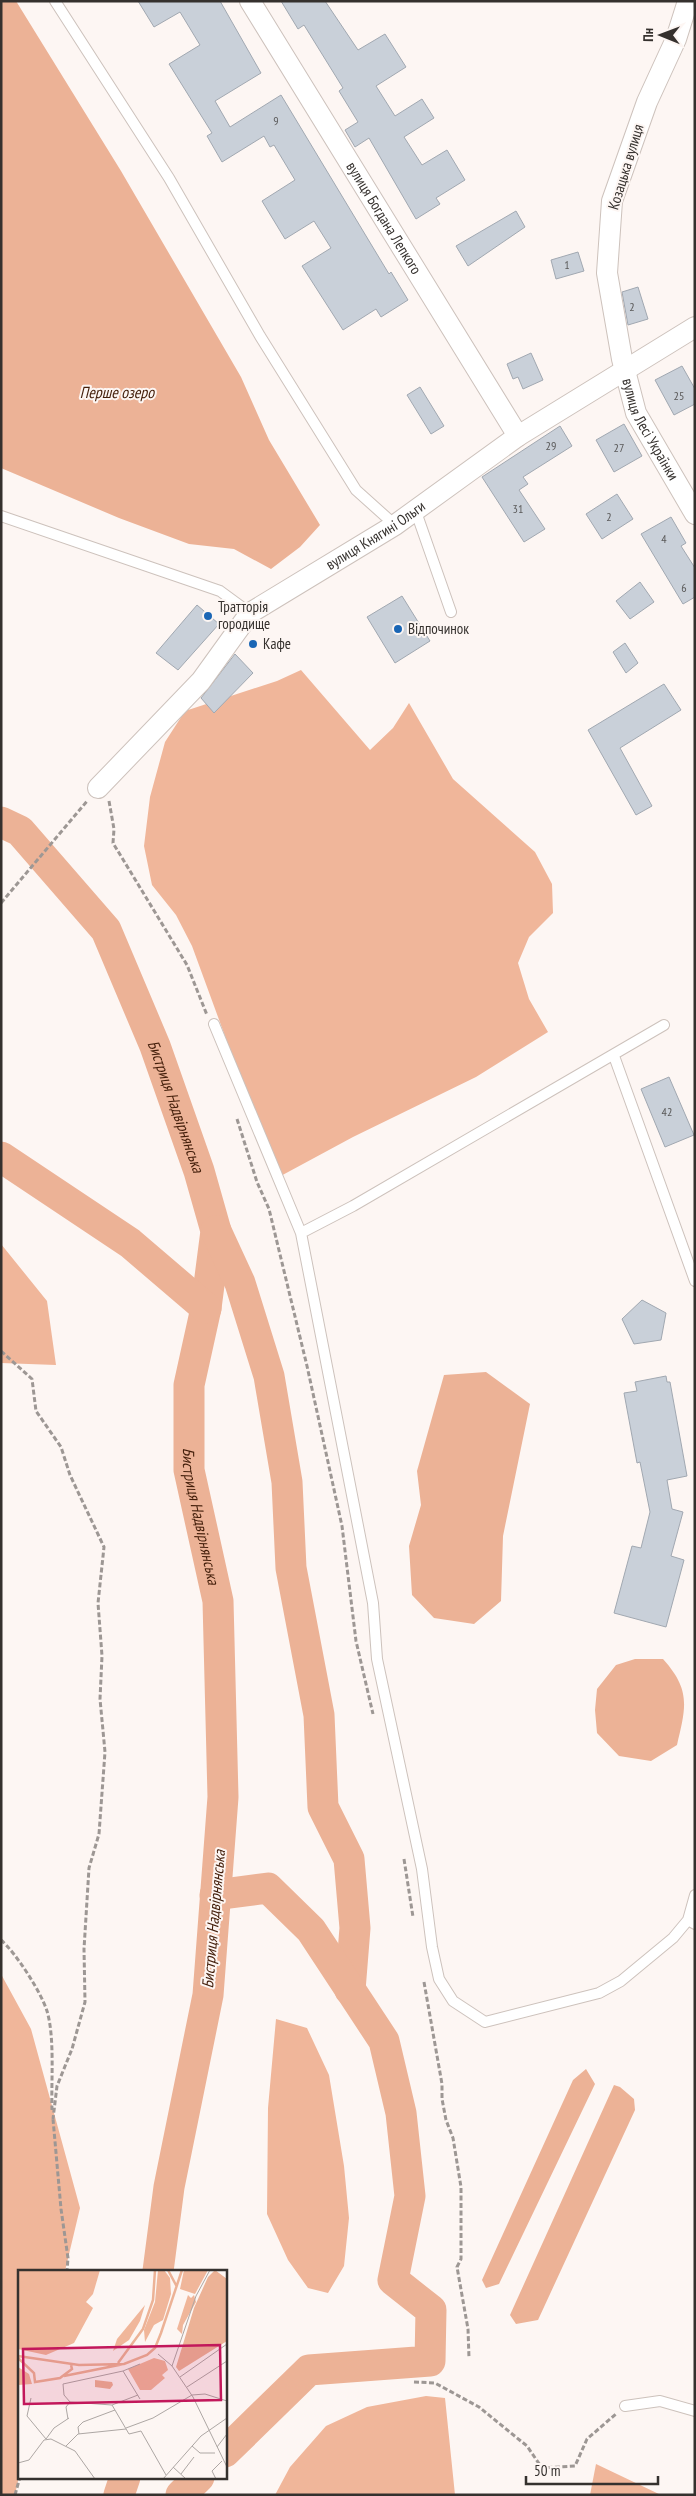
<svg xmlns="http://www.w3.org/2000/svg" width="696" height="2496" viewBox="0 0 696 2496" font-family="'PT Sans Narrow',sans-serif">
	<rect width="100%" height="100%" fill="#fdf6f3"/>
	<!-- forest -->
	<path fill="#f0b69a" d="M301 670 370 750 393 728 409 703 453 779 535 852 552 884 553 913 529 937 518 963 529 999 548 1032 476 1077 353 1137 277 1178 192 946 176 915 152 885 144 846 150 797 165 742 185 711 277 681Z
		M1 1244 47 1301 56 1365 1 1363Z
		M1 1974 31 2029 80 2208 65 2271H19V2476L15 2495H1Z
		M276 2019 307 2028 329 2075 344 2166 349 2218 344 2266 328 2293 308 2288 288 2260 267 2214 268 2108Z
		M426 2396 445 2398 455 2495H275L290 2467 326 2426 367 2407Z
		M596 2464 661 2495H590Z"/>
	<!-- water -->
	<path fill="#ecb296" d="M1 1H16L121 171 241 377 269 440 320 525 300 547 271 569 234 549 189 544 119 518 1 468Z
		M486 1372 530 1404 503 1536 501 1601 474 1624 434 1618 412 1595 409 1546 421 1505 417 1471 444 1375Z
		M635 1659H663C691 1690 686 1707 677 1745L651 1761 619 1756 597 1733 595 1710 597 1689 616 1665Z
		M586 2069 595 2084 499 2284 486 2288 482 2280 573 2080Z
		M614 2085 620 2087 634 2099 635 2110 538 2320 516 2324 510 2315Z"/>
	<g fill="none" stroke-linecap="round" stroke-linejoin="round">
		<!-- river -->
		<g stroke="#ecb296" stroke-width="31">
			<path id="s1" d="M1 822 20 831 106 930 155 1046 199 1171 216 1231 206 1308 189 1385V1470L218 1601 223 1797 208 1995 169 2187 158 2271"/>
			<path d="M1 1157 130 1243 206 1308"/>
			<path d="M216 1231 240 1283 269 1376 287 1482 291 1568 319 1715 323 1807 349 1859 355 1928 350 1990"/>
			<path d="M215 1895 268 1888 311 1930 384 2041 401 2113 410 2196 393 2280 431 2310 430 2361 309 2370 225 2452"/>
			<path d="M119 2495 125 2477"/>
			<path d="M181 2495 199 2477"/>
		</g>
	</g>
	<!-- building -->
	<path fill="#c9d0d9" stroke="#a1a8b1" d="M138 1H220L261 73 215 101 230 127 281 95 389 274 391 272 408 300 381 317 376 309 343 330 302 266 331 248 314 221 285 239 262 201 295 180 274 145 270 147 264 136 222 162 207 136 212 133 169 64 200 45 180 12 154 27Z
		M281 1H325L358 50 385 34 406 67 376 86 395 116 422 99 434 118 404 137 422 165 447 150 465 180 436 198 440 204 416 219 369 138 355 147 345 130 358 122 339 91 343 88 304 25 298 29Z
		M516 211 525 227 468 266 456 246Z
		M578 252 584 271 556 279 551 260Z
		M638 287 648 319 628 325 622 292Z
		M531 353 543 380 523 389 518 377 513 379 507 364Z
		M682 366 695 389V404L674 415 655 380Z
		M420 387 444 426 431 434 407 395Z
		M624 424 642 456 614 472 596 440Z
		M560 426 572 446 523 477 528 484 519 490 545 529 524 542 482 477Z
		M617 494 633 519 602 539 586 514Z
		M671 517 686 543 681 546 695 568V597L683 604 641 534Z
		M640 582 654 602 630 619 616 601Z
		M402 596 430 641 395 663 367 617Z
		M197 605 219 624 178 670 156 653Z
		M625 643 638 663 626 673 613 652Z
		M235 654 253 673 214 713 201 698Z
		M664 684 681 710 620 748 652 806 636 815 588 730Z
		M669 1077 694 1135 665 1147 641 1089Z
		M642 1300 666 1313 661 1340 634 1344 622 1319Z
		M666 1376 667 1382H670L687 1476 667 1480 672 1509 683 1512 671 1556 684 1560 666 1627 614 1613 632 1546 641 1548 650 1512 640 1462 637 1463 624 1393 637 1391 635 1382Z"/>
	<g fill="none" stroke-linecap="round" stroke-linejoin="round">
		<!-- service casing -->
		<g stroke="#cdc2bc" stroke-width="12">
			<path id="service" d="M55 1 169 178 260 336 356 490 395 525
				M415 509 451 612
				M1 516 220 591 250 613
				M214 1024 301 1233 373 1603 377 1659 422 1869 432 1947 439 1979 453 2001 485 2022 599 1993 621 1981 673 1938 688 1920 695 1924
				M614 1056 695 1281
				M301 1233 353 1206 664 1025
				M688 1920 695 1895
				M625 2406 660 2401 695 2411"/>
		</g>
		<!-- minor casing -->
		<g stroke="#cdc2bc" stroke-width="22">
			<g id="minor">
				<path id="s2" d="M250 1 518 436"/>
				<path id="s3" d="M688 1 676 39 647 102 612 201 607 273 622 359 636 413 695 514"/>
				<path id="s4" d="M98 788 201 681 250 613 395 525 518 436 695 327"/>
			</g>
		</g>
		<!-- path -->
		<path stroke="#9d9794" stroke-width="3" stroke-dasharray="5 2.5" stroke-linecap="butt" d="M109 801 114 829 113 843 187 965 207 1015
			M1 903 88 800
			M237 1119 257 1182 269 1209 307 1366 342 1526 356 1641 373 1714
			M1 1351 32 1379 36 1411 61 1447 70 1475 104 1547 98 1603 102 1656 100 1699 105 1752 99 1834 89 1868 84 1949 85 2002 72 2049 57 2086 53 2119
			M404 1859 413 1917
			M1 1940C16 1953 41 1992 47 2011 55 2038 51 2081 52 2110
			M424 1982 442 2084V2099L446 2120 453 2138 461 2187V2259L457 2267 468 2329 469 2358
			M53 2119 61 2209 68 2258 67 2271
			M414 2382 435 2383 479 2407 527 2446 542 2468 575 2466 587 2439 617 2413
			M15 2495 20 2477"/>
		<!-- service -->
		<use href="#service" stroke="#fff" stroke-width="10"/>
		<!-- minor -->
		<use href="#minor" stroke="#fff" stroke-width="20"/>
	</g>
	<!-- markers -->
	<g fill="#1a66b5" stroke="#fdf6f3" stroke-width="2">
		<circle cx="208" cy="616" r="5"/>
		<circle cx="398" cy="629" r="5"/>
		<circle cx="253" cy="644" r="5"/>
	</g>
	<g text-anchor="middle" stroke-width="4" stroke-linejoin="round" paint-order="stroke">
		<!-- number labels -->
		<g font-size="12" fill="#5a5959">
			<text x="276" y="125">9</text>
			<text x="567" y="269">1</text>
			<text x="632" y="311">2</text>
			<text x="679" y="400">25</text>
			<text x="551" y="450">29</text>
			<text x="619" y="452">27</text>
			<text x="518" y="513">31</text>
			<text x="609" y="521">2</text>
			<text x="664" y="543">4</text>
			<text x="684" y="592">6</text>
			<text x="667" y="1116">42</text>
		</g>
		<!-- street labels -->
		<g font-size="15" fill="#35312e" stroke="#fdf6f3">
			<text transform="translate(626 167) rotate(-73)" y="5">Козацька вулиця</text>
			<text dy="5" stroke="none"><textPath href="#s2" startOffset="255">вулиця Богдана Лепкого</textPath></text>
			<text dy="5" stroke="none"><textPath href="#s3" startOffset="450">вулиця Лесі Українки</textPath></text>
			<text dy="5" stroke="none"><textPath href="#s4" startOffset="380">вулиця Княгині Ольги</textPath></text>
		</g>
		<!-- poi labels -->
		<g font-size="15" fill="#35312e" stroke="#fdf6f3" text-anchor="start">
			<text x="218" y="612">Тратторія<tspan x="218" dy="17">городище</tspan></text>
			<text x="408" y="634">Відпочинок</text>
			<text x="263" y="649">Кафе</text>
		</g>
		<!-- water labels -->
		<g font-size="16" font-style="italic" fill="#431e0a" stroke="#fdf6f3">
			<text x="117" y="398">Перше озеро</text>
			<text dy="6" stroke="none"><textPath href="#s1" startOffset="342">Бистриця Надвірнянська</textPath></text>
			<text dy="6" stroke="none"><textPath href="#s1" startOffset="762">Бистриця Надвірнянська</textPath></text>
			<text transform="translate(213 1919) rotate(-85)" y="6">Бистриця Надвірнянська</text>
		</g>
	</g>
	<!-- overview -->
	<g transform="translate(18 2270)">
		<rect width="209" height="209" fill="#fdf6f3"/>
		<path d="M0 0H82L75 24 68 32 75 38 56 73 28 85 0 79ZM140 0H146L152 8 153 24 145 50 136 55 127 72 126 60 137 32ZM166 0H190L177 24 162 19ZM170 25 173 28 176 25 178 32 165 55 164 64 159 59ZM127 35 122 51 111 70 95 81 99 69ZM136 88 147 91 150 100 144 105 147 108 133 120H122L110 99ZM0 97 11 104 14 114 0 115Z" fill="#f0b69a"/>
		<path d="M197 0 209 9V71L161 101 158 97 176 38 190 7ZM77 110 94 112 95 115 92 119 77 117Z" fill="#ecb296"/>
		<path fill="none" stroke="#ecb296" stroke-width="2.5" d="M150 0 159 17M0 86 61 95 106 94 129 85 137 78 143 63 164 0M0 88 16 103 17 112 42 108 54 99 53 95M100 93 125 59 135 30 137 0M46 106 106 94"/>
		<path fill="none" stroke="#ada7a4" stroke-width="1" d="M140 84 154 96 175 127 209 197M154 96 178 26 192 0M105 101 122 129M162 107 209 74M169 117 209 91M13 128 9 146 28 169 36 158 51 148M52 132 94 135 120 125M94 135 111 164 123 161 148 205M50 149 48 137 52 132 46 125 45 114 105 101 122 94M108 158 135 148 174 125 187 124 209 131M61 164 60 157 65 152 97 140M48 176 60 164 108 159M174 176 182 183H197M199 177 209 164M0 193 11 190 26 170 33 169 57 181 77 209M155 197 168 209M163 204 176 187M145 209 183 166 209 148M198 209 194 201 204 191"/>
		<path fill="#c2185b" fill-opacity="0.15" stroke="#c2185b" stroke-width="2.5" d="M202 75 203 130 6 134 5 79Z"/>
		<rect width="209" height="209" fill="none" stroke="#35312e" stroke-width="2.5"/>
	</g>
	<!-- border -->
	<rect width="696" height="2496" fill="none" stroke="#35312e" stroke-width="5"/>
	<!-- north arrow -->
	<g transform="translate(661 35) rotate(271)" stroke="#fdf6f3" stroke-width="4" paint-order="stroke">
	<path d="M0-4L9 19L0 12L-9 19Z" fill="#35312e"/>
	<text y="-8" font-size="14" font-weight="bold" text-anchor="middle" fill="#35312e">Пн</text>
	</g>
	<!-- scale -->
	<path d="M526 2476v8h132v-8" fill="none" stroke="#35312e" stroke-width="2.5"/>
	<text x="534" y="2476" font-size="15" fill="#35312e" stroke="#fdf6f3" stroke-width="4" paint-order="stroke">50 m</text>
</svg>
